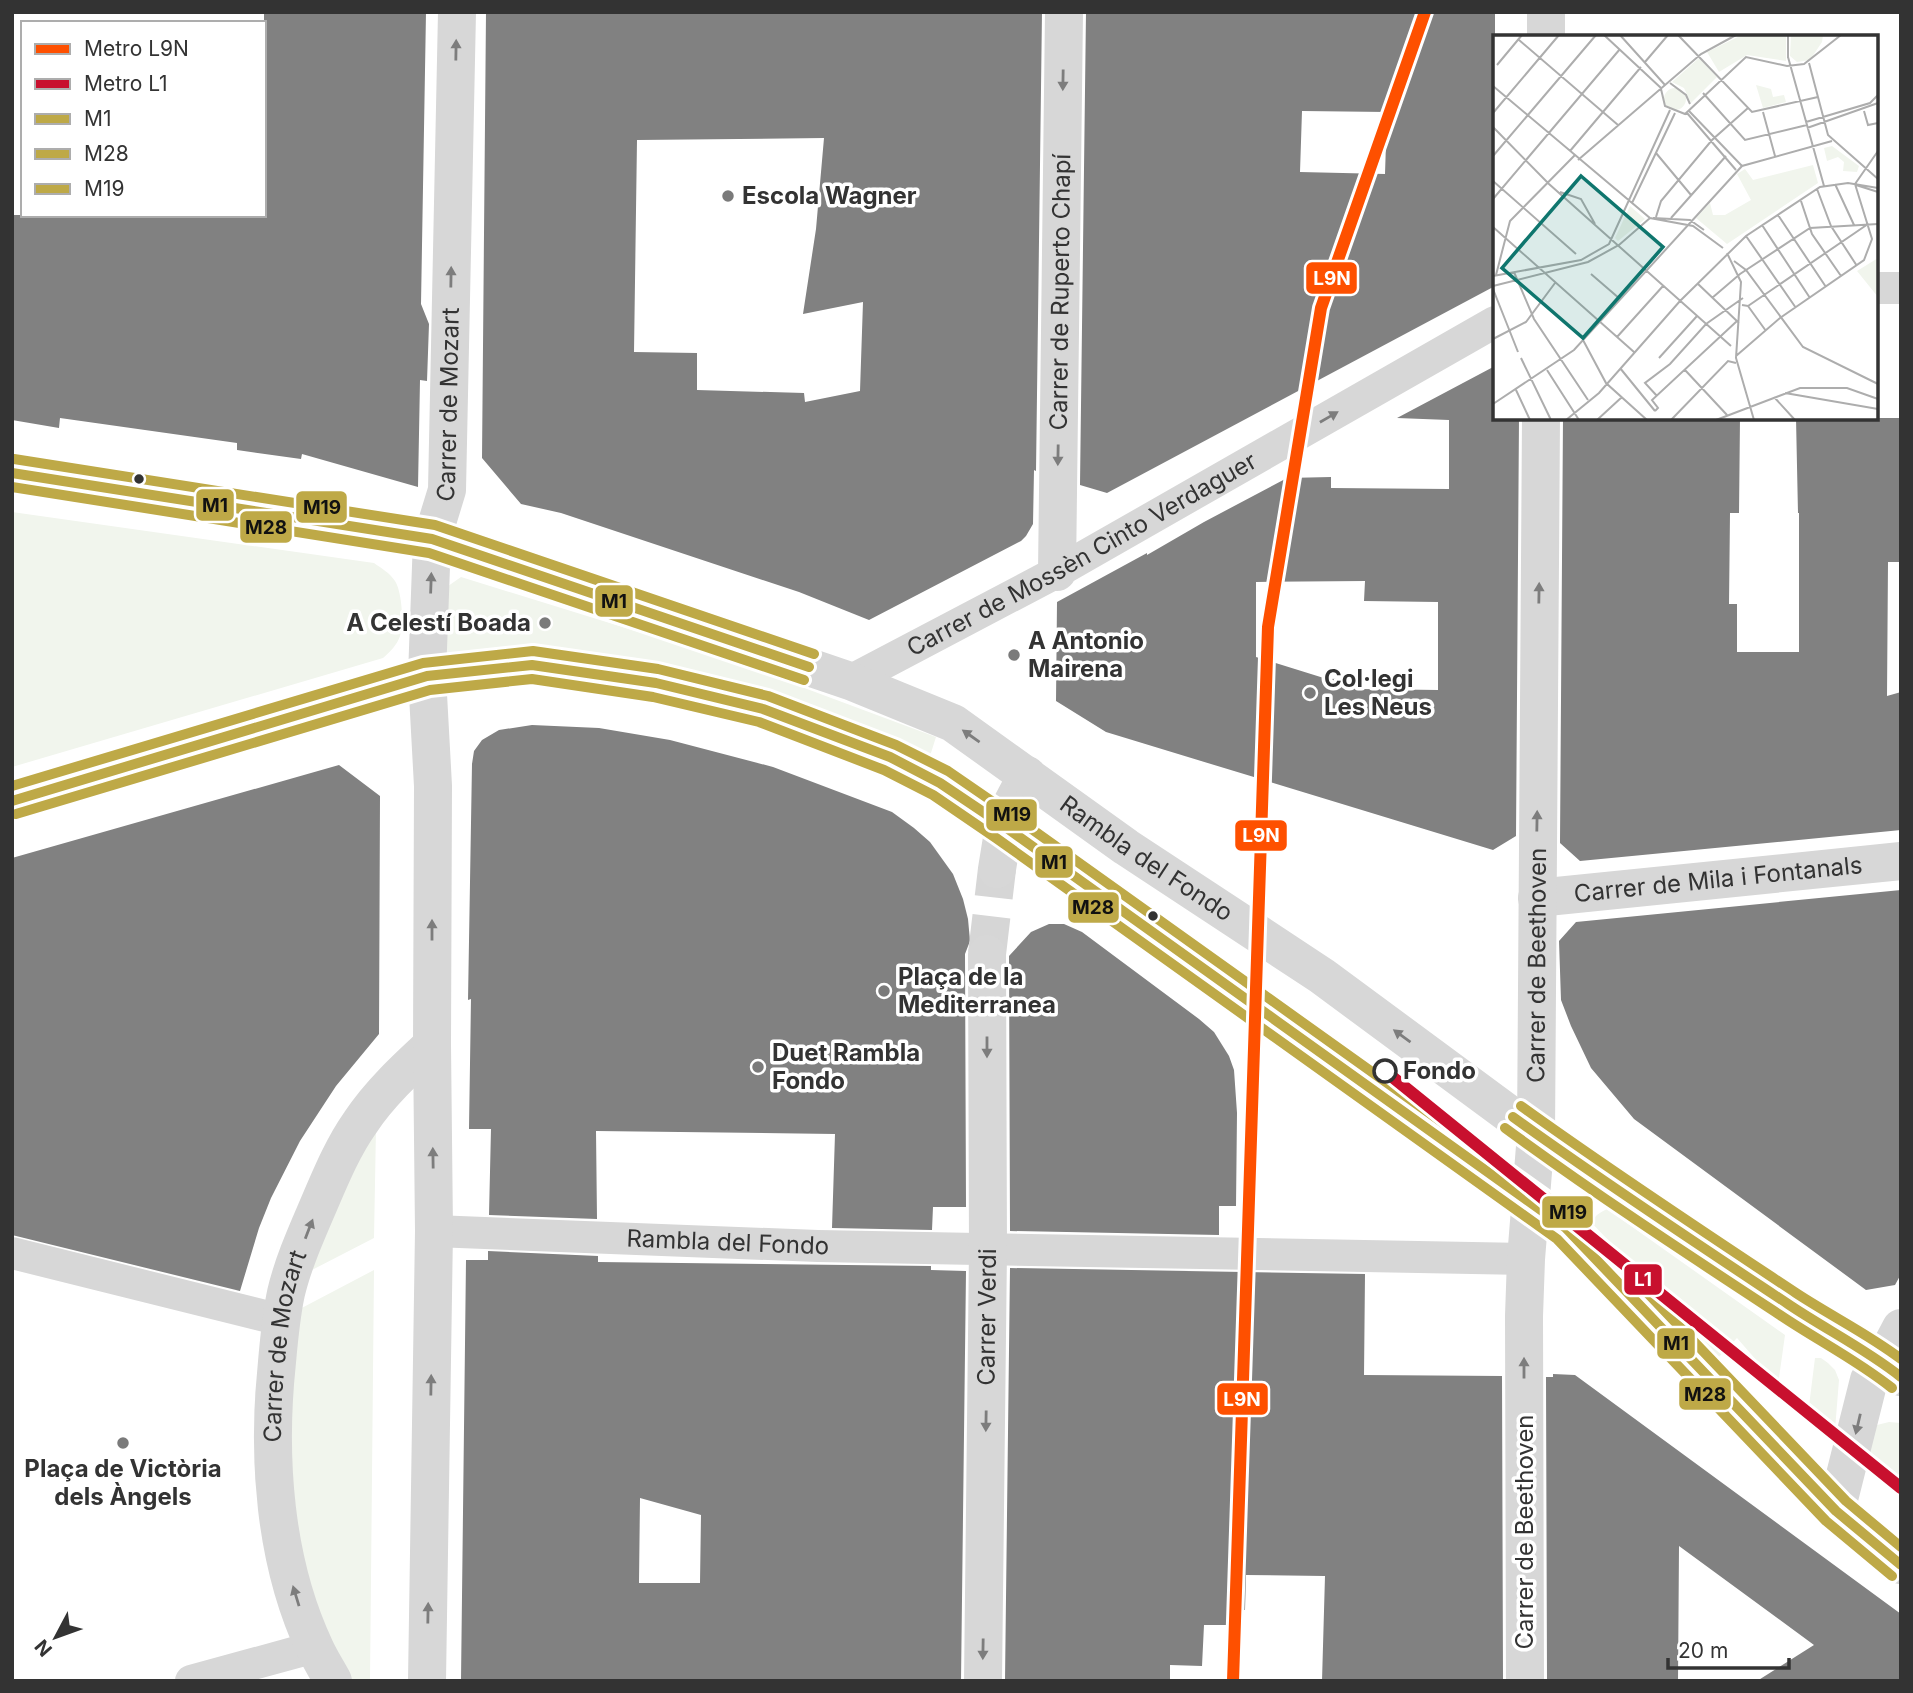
<svg xmlns="http://www.w3.org/2000/svg" width="1913" height="1693" viewBox="0 0 1913 1693" font-family="Inter,sans-serif">
	<rect width="100%" height="100%" fill="#fff"/>
	<!-- green -->
	<path fill="#f1f5ed" d="M12 512 374 563C381 568 390 573 395 581 402 592 404 623 400 636 397 645 390 652 383 658L12 767Z
		M461 577 729 660 936 737 930 756 880 731 787 697 719 678 641 662H460L443 650 441 591Z
		M376 1128 374 1238 310 1271 337 1198Z
		M1607 1209 1785 1335 1778 1385 1737 1338 1716 1360 1589 1232C1591 1219 1596 1214 1607 1209Z
		M374 1270 370 1681H346L304 1578 285 1441 296 1311Z
		M1815 1358H1821L1828 1363 1835 1370 1839 1380 1834 1442 1808 1414Z
		M1889 1422 1901 1423V1488L1867 1470 1870 1438 1877 1425Z"/>
	<!-- building -->
	<path fill="#818181" fill-rule="evenodd" d="M264 12H426L421 304 429 324 427 381 420 380 418 487 302 454 301 459 237 450V443L60 418 59 428 12 420V215H264Z
		M486 12H1042L1036 471 1034 470 1033 524 1026 536 1021 541 869 620 799 592 561 513 521 504 482 458ZM824 138 816 229 803 314 863 302 860 391 805 402 804 393 697 390V353L634 352 637 140Z
		M1086 12H1495V286L1107 493 1080 485ZM1302 111 1387 112 1385 174 1300 172Z
		M1495 366V418H1519L1516 836 1493 850 1106 732 1056 701 1057 602 1147 553V555L1204 522 1287 478 1331 477V488L1449 489V420L1397 418ZM1365 581 1364 601 1438 602V690L1363 689 1364 678 1327 679 1256 657V582Z
		M1563 418H1740L1739 513H1730L1729 604H1737V652H1799V513H1798L1796 418H1901V562H1888L1887 696 1901 692V830L1580 861 1560 843Z
		M532 725 599 728 670 740 773 767 892 812 914 828 930 842 953 874 963 899 968 919 970 941 965 954 966 1207H933L932 1230 832 1228 835 1134 596 1131 597 1219 489 1215 491 1129H469L471 999 468 1000 472 764 474 751 482 740 499 730Z
		M339 765 380 796 379 1034 336 1086 300 1141 271 1198 259 1228 240 1291 12 1235V858Z
		M1901 890V1274L1895 1285 1866 1290 1634 1119 1591 1068 1571 1026 1561 1000 1559 941 1576 922Z
		M1049 924H1064L1082 932 1199 1019 1214 1032 1229 1056 1234 1070 1237 1113 1236 1206H1219V1235L1010 1231 1009 956 1031 932Z
		M488 1251 598 1256V1262L931 1266V1270L966 1271 961 1681H461L466 1260H488ZM640 1498 701 1515 700 1583H639Z
		M1010 1268 1365 1274 1364 1375 1502 1376 1503 1681H1322L1325 1576 1246 1575 1245 1610H1239L1238 1618H1232V1625H1204L1202 1666 1170 1665V1681H1005Z
		M1553 1374 1575 1375 1901 1614V1681H1757L1814 1645 1679 1546 1678 1681H1547L1546 1377H1553Z"/>
	<g fill="none" stroke-linecap="round" stroke-linejoin="round">
		<!-- minor-tunnel -->
		<path stroke="#d6d6d6" stroke-width="38" stroke-dasharray="38 19" stroke-linecap="butt" d="M987 954 997 869"/>
		<!-- pedestrian -->
		<g stroke="#d7d7d7" stroke-width="32">
			<path d="M1876 288H1901"/>
			<path id="s1" d="M850 681 1057 572 1495 322"/>
			<path id="s2" d="M434 1231 818 1246 1526 1259"/>
			<path d="M12 1253 281 1320"/>
			<path d="M191 1681 315 1647"/>
		</g>
		<!-- minor -->
		<g stroke="#d7d7d7" stroke-width="38">
			<path d="M1546 37V12"/>
			<path id="s3" d="M1057 572 1064 12"/>
			<path d="M997 869 1004 826 1008 811 1027 775"/>
			<path id="s4" d="M1537 898 1901 861"/>
			<path d="M1836 1511 1869 1380 1883 1362 1901 1328"/>
			<path id="s5" d="M333 1681C327 1670 320 1659 315 1648 274 1561 267 1456 277 1362 279 1339 281 1316 286 1293 293 1263 307 1232 319 1204 331 1176 343 1147 360 1123 379 1094 406 1069 432 1045"/>
			<path id="s6" d="M427 1681 434 1231 432 1045 433 786 427 676 432 539 447 490 457 12"/>
			<path id="s7" d="M983 1681 988 1249 987 954"/>
			<path id="s8" d="M1525 1681 1524 1316 1526 1259 1536 1134 1541 418"/>
		</g>
		<!-- tertiary -->
		<g stroke="#d7d7d7" stroke-width="38">
			<path id="s9" d="M12 473 432 539 850 681 953 723 1126 847 1322 976 1536 1134 1581 1165 1801 1312 1883 1362 1901 1377"/>
			<path d="M12 801 427 676 532 665 656 683 763 709 890 757 940 783 1004 826 1566 1228 1836 1511 1901 1565"/>
		</g>
		<!-- bus-1 casing -->
		<g stroke="#fff" stroke-width="16">
			<path id="bus-1" d="M12 473 432 539 809 667
				M12 801 427 676 532 665 656 683 763 709 890 757 940 783 1004 826 1566 1228 1836 1511 1901 1565
				M1513 1117C1603 1182 1696 1243 1788 1304 1825 1329 1866 1349 1901 1377"/>
		</g>
		<!-- bus-2 casing -->
		<g stroke="#fff" stroke-width="16">
			<path id="bus-2" d="M12 487 429 553 804 680
				M16 814 430 690 532 679 653 697 759 722 884 770 933 795 996 838 1557 1239 1826 1521 1892 1576
				M1505 1128C1595 1194 1687 1254 1780 1315 1817 1340 1857 1360 1892 1388"/>
		</g>
		<!-- bus-3 casing -->
		<g stroke="#fff" stroke-width="16">
			<path id="bus-3" d="M14 459 435 525 814 654
				M12 786 423 663 533 651 658 669 768 696 896 745 948 771 1012 815 1575 1217 1846 1501 1901 1547
				M1521 1106C1611 1171 1704 1232 1796 1293 1831 1316 1868 1334 1901 1359"/>
		</g>
		<!-- bus-1 -->
		<use href="#bus-1" stroke="#bea947" stroke-width="10"/>
		<!-- bus-2 -->
		<use href="#bus-2" stroke="#bea947" stroke-width="10"/>
		<!-- bus-3 -->
		<use href="#bus-3" stroke="#bea947" stroke-width="10"/>
		<!-- metro-1 casing -->
		<g stroke="#fff" stroke-width="18">
			<path id="metro-1" d="M1233 1681 1268 627 1321 308 1425 12"/>
		</g>
		<!-- metro-2 casing -->
		<g stroke="#fff" stroke-width="18">
			<path id="metro-2" d="M1385 1071 1901 1488"/>
		</g>
		<!-- metro-1 -->
		<use href="#metro-1" stroke="#fe5000" stroke-width="12"/>
		<!-- metro-2 -->
		<use href="#metro-2" stroke="#c8102e" stroke-width="12"/>
	</g>
	<!-- one-way arrows -->
	<defs><path id="oneway-solid" d="M-6-.8H1V-3.2L6.5 0L1 3.2V.8H-6Z" transform="scale(1.75)"/></defs>
	<g fill="#7d7d7d">
		<use href="#oneway-solid" transform="translate(456 50) rotate(-89)"/>
		<use href="#oneway-solid" transform="translate(1063 80) rotate(91)"/>
		<use href="#oneway-solid" transform="translate(451 277) rotate(-89)"/>
		<use href="#oneway-solid" transform="translate(1329 417) rotate(-30)"/>
		<use href="#oneway-solid" transform="translate(1058 455) rotate(91)"/>
		<use href="#oneway-solid" transform="translate(431 583) rotate(-88)"/>
		<use href="#oneway-solid" transform="translate(1539 593) rotate(-89)"/>
		<use href="#oneway-solid" transform="translate(971 736) rotate(-145)"/>
		<use href="#oneway-solid" transform="translate(1537 821) rotate(-89)"/>
		<use href="#oneway-solid" transform="translate(432 930) rotate(-90)"/>
		<use href="#oneway-solid" transform="translate(1402 1036) rotate(-144)"/>
		<use href="#oneway-solid" transform="translate(987 1047) rotate(90)"/>
		<use href="#oneway-solid" transform="translate(433 1158) rotate(-91)"/>
		<use href="#oneway-solid" transform="translate(309 1229) rotate(-69)"/>
		<use href="#oneway-solid" transform="translate(1524 1368) rotate(-90)"/>
		<use href="#oneway-solid" transform="translate(431 1385) rotate(-89)"/>
		<use href="#oneway-solid" transform="translate(986 1421) rotate(91)"/>
		<use href="#oneway-solid" transform="translate(1858 1424) rotate(103)"/>
		<use href="#oneway-solid" transform="translate(296 1596) rotate(-107)"/>
		<use href="#oneway-solid" transform="translate(428 1613) rotate(-89)"/>
		<use href="#oneway-solid" transform="translate(983 1649) rotate(91)"/>
	</g>
	<!-- markers -->
	<g fill="#7a7a7a" stroke="#fff" stroke-width="2.5">
		<circle cx="728" cy="196" r="7"/>
		<circle cx="545" cy="623" r="7"/>
		<circle cx="1014" cy="655" r="7"/>
		<circle cx="1310" cy="693" r="7"/>
		<circle cx="884" cy="991" r="7"/>
		<circle cx="758" cy="1067" r="7"/>
		<circle cx="123" cy="1443" r="7"/>
	</g>
	<g fill="#333" stroke="#fff" stroke-width="2.5">
		<circle cx="139" cy="479" r="6"/>
		<circle cx="1153" cy="916" r="6"/>
	</g>
	<circle fill="#fff" stroke="#333" stroke-width="3.5" cx="1385" cy="1071" r="11"/>
	<g text-anchor="middle" stroke-width="7" stroke-linejoin="round" paint-order="stroke">
		<!-- poi labels -->
		<g font-size="24" font-weight="bold" fill="#333" stroke="#fff" text-anchor="start">
			<text x="742" y="204">Escola Wagner</text>
			<text x="531" y="631" text-anchor="end">A Celestí Boada</text>
			<text x="1028" y="649">A Antonio<tspan x="1028" dy="28">Mairena</tspan></text>
			<text x="1324" y="687">Col·legi<tspan x="1324" dy="28">Les Neus</tspan></text>
			<text x="898" y="985">Plaça de la<tspan x="898" dy="28">Mediterranea</tspan></text>
			<text x="772" y="1061">Duet Rambla<tspan x="772" dy="28">Fondo</tspan></text>
			<text x="123" y="1477" text-anchor="middle">Plaça de Victòria<tspan x="123" dy="28">dels Àngels</tspan></text>
		</g>
		<!-- street labels -->
		<g font-size="24" fill="#333" stroke="#fff">
			<text dy="8" stroke="none"><textPath href="#s3" startOffset="280">Carrer de Ruperto Chapí</textPath></text>
			<text dy="8" stroke="none"><textPath href="#s6" startOffset="1279">Carrer de Mozart</textPath></text>
			<text dy="8" stroke="none"><textPath href="#s1" startOffset="264">Carrer de Mossèn Cinto Verdaguer</textPath></text>
			<text dy="8" stroke="none"><textPath href="#s9" startOffset="1214">Rambla del Fondo</textPath></text>
			<text dy="8" stroke="none"><textPath href="#s4" startOffset="182">Carrer de Mila i Fontanals</textPath></text>
			<text dy="8" stroke="none"><textPath href="#s8" startOffset="716">Carrer de Beethoven</textPath></text>
			<text dy="8" stroke="none"><textPath href="#s2" startOffset="294">Rambla del Fondo</textPath></text>
			<text dy="8" stroke="none"><textPath href="#s7" startOffset="364">Carrer Verdi</textPath></text>
			<text dy="8" stroke="none"><textPath href="#s5" startOffset="346">Carrer de Mozart</textPath></text>
			<text transform="translate(1525 1532) rotate(-90)" y="8">Carrer de Beethoven</text>
		</g>
		<!-- stop labels -->
		<g font-size="24" font-weight="bold" fill="#333" stroke="#fff" text-anchor="start">
			<text x="1403" y="1079">Fondo</text>
		</g>
	</g>
	<!-- overview -->
	<g transform="translate(1493 35)">
		<rect width="385" height="385" fill="#fff"/>
		<path d="M249 0H293V26L254 20 226 37 214 17ZM298 0H330L329 7 317 25 304 27 297 21ZM206 23 224 42 198 68 191 53 179 47ZM263 50 278 54 280 62 291 60 293 67 270 73ZM171 64a11 11 0 1 1 22 0a11 11 0 1 1-22 0ZM339 111 366 131 364 137 350 136 351 127 345 122 334 126 331 113ZM320 130 325 148 234 209 203 183 217 168 220 180H232L258 165 244 139 252 134 260 145ZM137 171 152 184 125 206 122 203ZM385 223V262L364 236Z" fill="#f1f5ed"/>
		<path fill="none" stroke="#adadad" stroke-width="2" d="M111 0 168 53M127 0 172 50M185 0 259 77 325 62M26 5 125 90M295 22 331 151M295 23V0M152 27 175 0M316 28 335 100 385 144M4 30 29 0M177 48 193 60 197 69M0 51 157 183 200 191 230 213M168 54 172 71 192 79 253 22 294 31 311 29 348 0M210 58 252 105 314 90M196 76 249 131M371 76 375 90 385 88M270 77 282 121M0 78 66 0M194 78 243 135M313 87 377 68 385 60M0 92 56 149 238 311M314 93 385 68M77 116 148 32M163 118 198 160M0 121 103 0M85 125 208 19 243 0M0 146 83 219M342 149 361 190M362 149 385 116M363 150 385 157M324 154 338 191 364 231M67 157 88 164 102 189M0 164 127 14M308 166 319 199 348 241M139 168 182 78M285 180 333 252M163 182 168 166 219 105 255 73M160 183 197 185 211 195M178 183 233 121M269 190 317 263M0 192 141 317M253 201 303 273M234 218 248 247 243 323 261 385M241 226 253 235 310 312 385 349M21 237 41 284 95 365M98 239 127 264M3 240 17 186 82 120M0 241 88 225 116 209 177 75M204 248 246 288M0 251 95 227 126 210 157 183M0 254 25 317M219 263 247 239 317 193 385 189M249 270 255 271 375 189M255 271 273 296M124 302 170 251M0 304 33 287 62 248M90 305 113 348 154 385M243 321 287 283 371 225 379 204 362 149M28 323 58 385M166 323 204 281M127 333 162 376M54 335 86 385M192 335 234 380M23 355 37 385M292 358 385 374M164 361 152 348 177 329 213 289 250 263M281 362 302 385M0 369 81 315 249 131 339 106M162 376 165 373 159 365 244 286M73 385 106 358 187 266 253 201 327 152 355 148 385 153M104 385 129 362M178 385 235 326 243 328M223 385 307 353H354L385 364"/>
		<path fill="#0f766e" fill-opacity="0.15" stroke="#0f766e" stroke-width="3.5" d="M88 141 170 212 90 303 9 233Z"/>
		<rect width="385" height="385" fill="none" stroke="#333" stroke-width="3.5"/>
	</g>
	<g stroke="#fff" stroke-width="2.5">
		<rect x="1305" y="261" width="53" height="34" rx="7" fill="#fe5000"/>
		<rect x="195" y="488" width="40" height="34" rx="7" fill="#bea947"/>
		<rect x="295" y="490" width="53" height="34" rx="7" fill="#bea947"/>
		<rect x="239" y="510" width="54" height="34" rx="7" fill="#bea947"/>
		<rect x="594" y="584" width="40" height="34" rx="7" fill="#bea947"/>
		<rect x="985" y="798" width="53" height="34" rx="7" fill="#bea947"/>
		<rect x="1234" y="819" width="54" height="33" rx="7" fill="#fe5000"/>
		<rect x="1034" y="845" width="40" height="34" rx="7" fill="#bea947"/>
		<rect x="1067" y="891" width="53" height="33" rx="7" fill="#bea947"/>
		<rect x="1541" y="1195" width="53" height="34" rx="7" fill="#bea947"/>
		<rect x="1623" y="1263" width="40" height="33" rx="7" fill="#c8102e"/>
		<rect x="1656" y="1327" width="40" height="33" rx="7" fill="#bea947"/>
		<rect x="1678" y="1377" width="54" height="34" rx="7" fill="#bea947"/>
		<rect x="1216" y="1382" width="53" height="34" rx="7" fill="#fe5000"/>
	</g>
	<g font-size="19" text-anchor="middle" font-weight="bold" fill="#fff">
		<text x="1332" y="285">L9N</text>
		<text x="1261" y="842">L9N</text>
		<text x="1643" y="1286">L1</text>
		<text x="1242" y="1406">L9N</text>
	</g>
	<g font-size="19" text-anchor="middle" font-weight="bold" fill="#111">
		<text x="215" y="512">M1</text>
		<text x="322" y="514">M19</text>
		<text x="266" y="534">M28</text>
		<text x="614" y="608">M1</text>
		<text x="1012" y="821">M19</text>
		<text x="1054" y="869">M1</text>
		<text x="1093" y="914">M28</text>
		<text x="1568" y="1219">M19</text>
		<text x="1676" y="1350">M1</text>
		<text x="1705" y="1401">M28</text>
	</g>
	<!-- border -->
	<rect width="1913" height="1693" fill="none" stroke="#333333" stroke-width="28"/>
	<!-- legend -->
	<rect x="21" y="21" width="245" height="196" fill="#ffffff" stroke="#adadad" stroke-width="2"/>
	<rect x="35" y="44" width="35" height="10" fill="#fe5000" stroke="#adadad" stroke-width="2"/>
	<text x="84" y="56" font-size="21" fill="#333333">Metro L9N</text>
	<rect x="35" y="79" width="35" height="10" fill="#c8102e" stroke="#adadad" stroke-width="2"/>
	<text x="84" y="91" font-size="21" fill="#333333">Metro L1</text>
	<rect x="35" y="114" width="35" height="10" fill="#bea947" stroke="#adadad" stroke-width="2"/>
	<text x="84" y="126" font-size="21" fill="#333333">M1</text>
	<rect x="35" y="149" width="35" height="10" fill="#bea947" stroke="#adadad" stroke-width="2"/>
	<text x="84" y="161" font-size="21" fill="#333333">M28</text>
	<rect x="35" y="184" width="35" height="10" fill="#bea947" stroke="#adadad" stroke-width="2"/>
	<text x="84" y="196" font-size="21" fill="#333333">M19</text>
	<!-- north arrow -->
	<g transform="translate(56 1637) rotate(229)" stroke="#ffffff" stroke-width="5" paint-order="stroke">
	<path d="M0-5L12 26L0 18L-12 26Z" fill="#333333"/>
	<text y="-10" font-size="19" font-weight="bold" text-anchor="middle" fill="#333333">N</text>
	</g>
	<!-- scale -->
	<path d="M1668 1658v10h121v-10" fill="none" stroke="#333333" stroke-width="3.5"/>
	<text x="1678" y="1658" font-size="21" fill="#333333" stroke="#ffffff" stroke-width="5" paint-order="stroke">20 m</text>
</svg>
